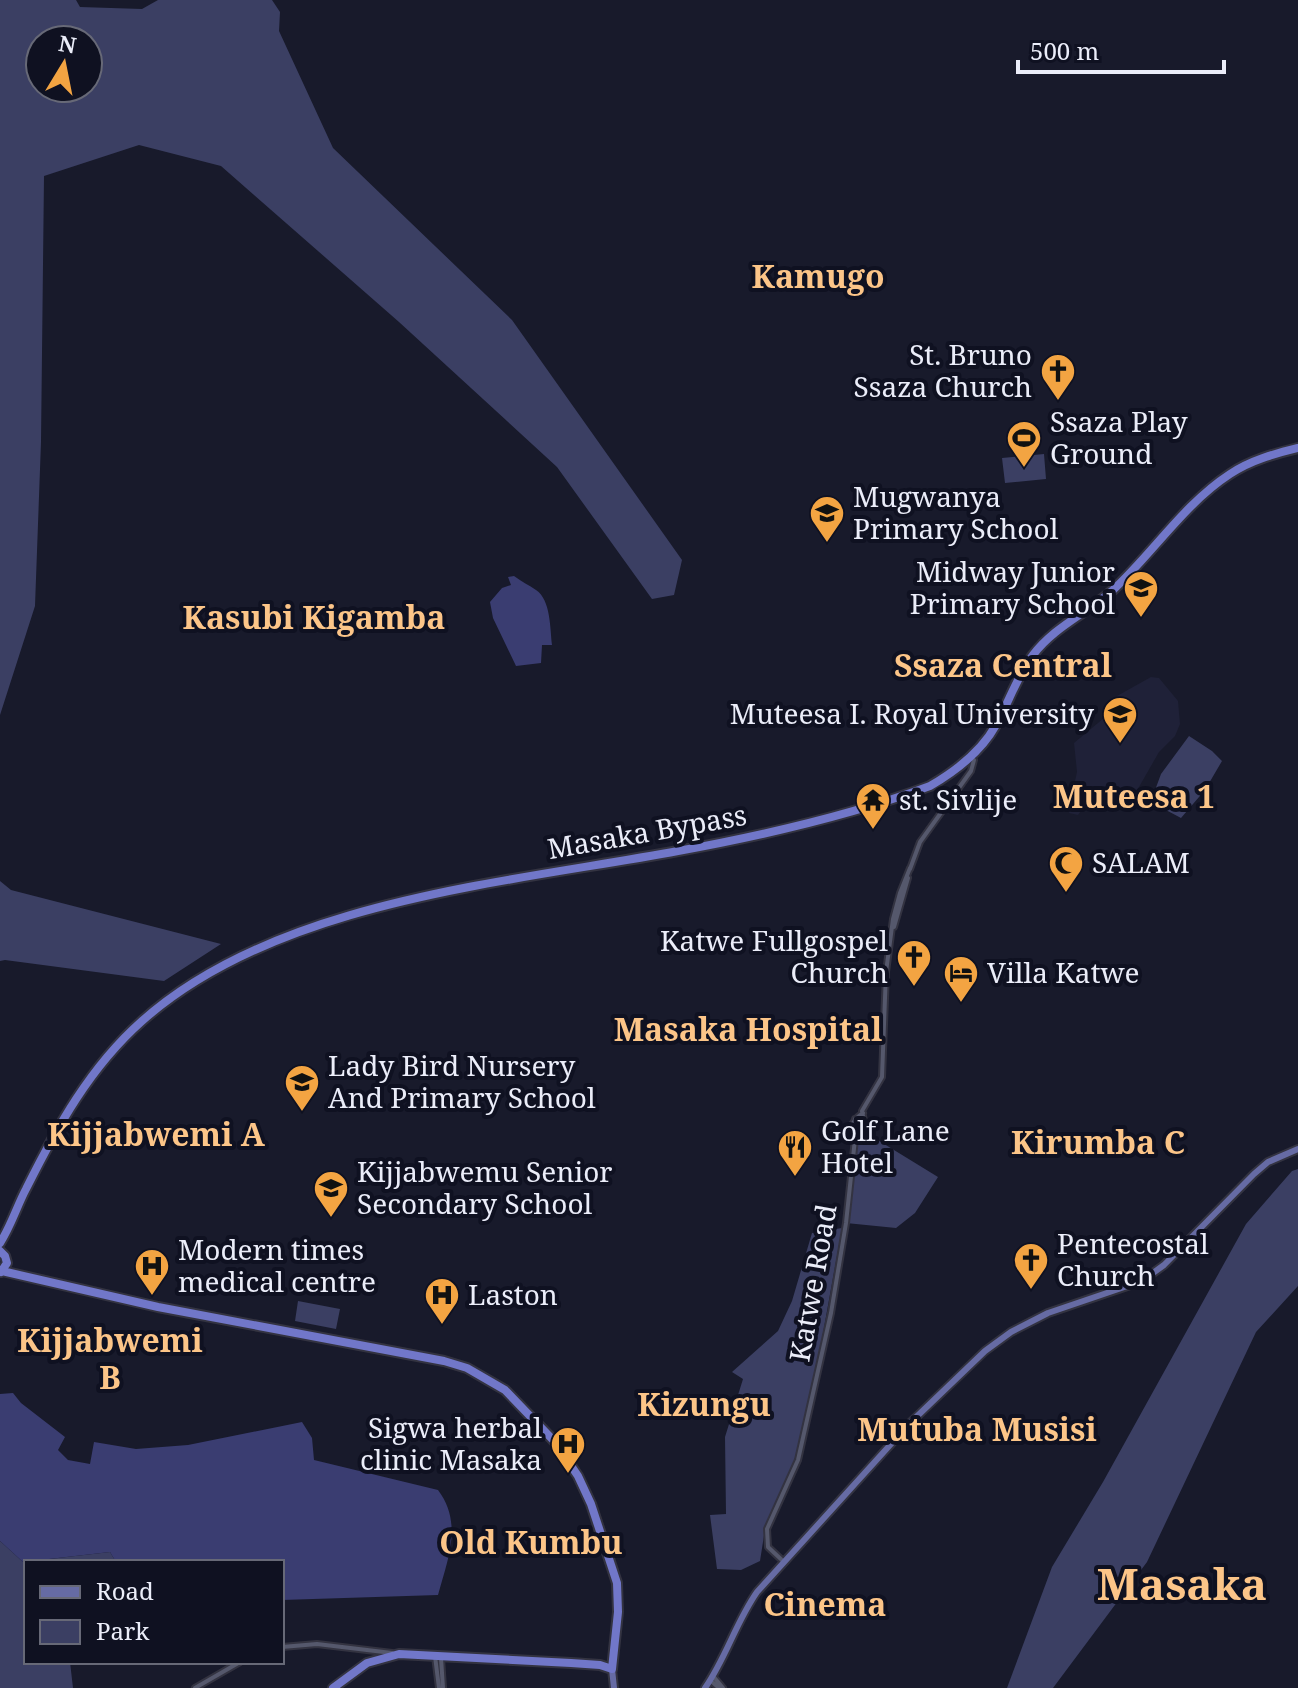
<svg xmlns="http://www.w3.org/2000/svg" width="1298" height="1688" viewBox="0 0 1298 1688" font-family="'Noto Serif',serif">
	<rect width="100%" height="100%" fill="#181a2b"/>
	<!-- built -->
	<path fill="#1f2138" d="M1151 677 1159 678 1178 701 1180 724 1175 736 1159 752 1135 794 1106 796 1085 805 1078 815 1069 813 1076 793 1073 790 1077 772 1074 743 1110 713 1111 705 1117 696Z"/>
	<!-- green -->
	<path fill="#3b3f63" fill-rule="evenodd" d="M0 0H76L80 7 142 9 158 0H272L280 12 279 31 333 148 512 320 682 560 674 595 652 599 557 467 399 322 221 166 139 145 44 176 41 442 35 606 0 715ZM40 40H88V88H40Z
		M1044 454 1046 479 1005 483 1002 458Z
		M1189 736 1212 751 1222 761 1205 790 1181 818 1164 809 1154 793 1161 774Z
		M0 881 11 890 221 944 164 981 5 960 0 961Z
		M863 1131 938 1177 915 1213 896 1228 846 1223 855 1144Z
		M1298 1169V1286L1256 1332 1147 1562 1053 1688H1007L1052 1567 1103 1482 1246 1224 1292 1171Z
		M842 1228 816 1372 804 1422 788 1485 765 1529 760 1561 741 1570 717 1569 710 1515 726 1514 725 1437 743 1379 732 1372 778 1331 792 1301 812 1233Z
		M298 1301 340 1309 336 1329 295 1321Z
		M0 1541 23 1562 110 1552 116 1562H26V1662H70L73 1688H0Z"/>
	<!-- forest -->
	<path fill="#3a3d71" d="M514 576C522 582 529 585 536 590 551 600 550 629 552 645H542L541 663 516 666 493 618 490 602 502 588 511 585 508 577Z
		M13 1393 21 1403 65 1437 58 1450 68 1460 90 1464 94 1442 136 1449 188 1445 302 1422 312 1438 314 1460 438 1490C463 1523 448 1559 438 1595L282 1600V1562H116L110 1552 23 1562 0 1541V1394Z"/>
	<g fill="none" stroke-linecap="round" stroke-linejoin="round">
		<!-- minor casing -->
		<g stroke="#333341" stroke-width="8">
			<path id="minor" d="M910 869 920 842 971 771 974 760 970 758
				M894 927 908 878
				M855 1119 864 1121 865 1128 862 1132 850 1130C853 1121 856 1118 863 1113
				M864 1121 862 1111 882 1077 886 972 893 919 900 893 910 868
				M784 1562 768 1547 767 1529 798 1460 831 1313 846 1223 855 1139 854 1130
				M282 1647 317 1644 392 1653
				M435 1656 439 1688
				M441 1658 443 1688
				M713 1676 723 1688
				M710 1680 719 1688
				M195 1688 240 1662"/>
		</g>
		<!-- major casing -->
		<g stroke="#333341" stroke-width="10">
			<path id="major" d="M612 1669 614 1688
				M705 1688C726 1658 736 1622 757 1592L910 1423 985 1351 1011 1332 1048 1313 1142 1281 1164 1265 1254 1174 1268 1162 1298 1149"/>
		</g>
		<!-- highway casing -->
		<g stroke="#333341" stroke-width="12">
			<path id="highway" d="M0 1243C11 1226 17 1206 26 1189 57 1127 90 1067 142 1021 278 900 507 883 678 851 760 836 852 815 930 786 956 771 981 752 996 725 1009 702 1017 676 1033 655 1054 627 1087 613 1113 590 1153 553 1184 504 1230 474 1251 460 1274 454 1298 448
				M0 1251 5 1256 7 1263 1 1272
				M2 1271 158 1307 444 1361 467 1368 505 1390 555 1442 578 1476 591 1504 617 1583 618 1612 612 1669 600 1665 571 1663 399 1654 367 1663 333 1688"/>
		</g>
		<!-- minor -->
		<use href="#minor" stroke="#55586c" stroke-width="4"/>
		<!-- major -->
		<use href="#major" stroke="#666ba4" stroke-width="6"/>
		<!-- highway -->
		<use href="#highway" stroke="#7177c9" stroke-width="8"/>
	</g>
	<!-- icons -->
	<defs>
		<g id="church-pin" transform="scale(1.8)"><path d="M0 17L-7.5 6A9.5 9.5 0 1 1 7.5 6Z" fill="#f3a442" stroke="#0f1121"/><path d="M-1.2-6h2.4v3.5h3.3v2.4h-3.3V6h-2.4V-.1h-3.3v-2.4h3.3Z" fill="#111"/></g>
		<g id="stadium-pin" transform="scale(1.8)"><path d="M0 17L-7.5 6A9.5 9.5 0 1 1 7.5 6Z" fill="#f3a442" stroke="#0f1121"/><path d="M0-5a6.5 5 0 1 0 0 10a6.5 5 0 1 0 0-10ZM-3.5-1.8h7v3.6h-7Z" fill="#111"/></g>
		<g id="school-pin" transform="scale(1.8)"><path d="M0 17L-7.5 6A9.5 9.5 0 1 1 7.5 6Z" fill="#f3a442" stroke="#0f1121"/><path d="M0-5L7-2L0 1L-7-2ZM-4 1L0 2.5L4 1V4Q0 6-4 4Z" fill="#111"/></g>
		<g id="university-pin" transform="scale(1.8)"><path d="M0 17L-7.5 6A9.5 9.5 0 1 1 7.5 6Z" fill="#f3a442" stroke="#0f1121"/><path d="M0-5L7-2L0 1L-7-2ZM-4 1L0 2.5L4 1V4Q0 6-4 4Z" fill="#111"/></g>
		<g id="temple-pin" transform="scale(1.8)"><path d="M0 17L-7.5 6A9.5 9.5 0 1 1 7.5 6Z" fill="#f3a442" stroke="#0f1121"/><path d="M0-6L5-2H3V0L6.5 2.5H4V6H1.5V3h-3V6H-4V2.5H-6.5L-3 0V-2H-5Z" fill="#111"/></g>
		<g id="mosque-pin" transform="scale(1.8)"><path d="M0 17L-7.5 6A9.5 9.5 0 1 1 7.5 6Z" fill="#f3a442" stroke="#0f1121"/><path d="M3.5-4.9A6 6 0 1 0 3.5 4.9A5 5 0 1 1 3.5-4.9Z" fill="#111"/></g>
		<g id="hotel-pin" transform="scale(1.8)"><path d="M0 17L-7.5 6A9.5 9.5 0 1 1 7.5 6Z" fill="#f3a442" stroke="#0f1121"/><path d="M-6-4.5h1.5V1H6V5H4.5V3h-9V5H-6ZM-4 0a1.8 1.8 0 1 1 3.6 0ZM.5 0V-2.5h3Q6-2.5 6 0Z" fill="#111"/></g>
		<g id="restaurant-pin" transform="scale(1.8)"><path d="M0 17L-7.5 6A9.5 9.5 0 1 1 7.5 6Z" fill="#f3a442" stroke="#0f1121"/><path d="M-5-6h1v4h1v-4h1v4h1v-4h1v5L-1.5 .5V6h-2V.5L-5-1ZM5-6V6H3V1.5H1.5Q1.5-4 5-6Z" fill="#111"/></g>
		<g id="hospital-pin" transform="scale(1.8)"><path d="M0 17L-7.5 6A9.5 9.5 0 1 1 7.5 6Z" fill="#f3a442" stroke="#0f1121"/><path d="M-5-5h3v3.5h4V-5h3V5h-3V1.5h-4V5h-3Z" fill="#111"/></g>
	</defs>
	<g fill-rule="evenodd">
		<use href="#church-pin" x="1058" y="371"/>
		<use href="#stadium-pin" x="1024" y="438"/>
		<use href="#school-pin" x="827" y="513"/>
		<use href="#school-pin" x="1141" y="588"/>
		<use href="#university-pin" x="1120" y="714"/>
		<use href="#temple-pin" x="873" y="800"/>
		<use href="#mosque-pin" x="1066" y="863"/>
		<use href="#church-pin" x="914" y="957"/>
		<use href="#hotel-pin" x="961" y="973"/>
		<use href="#school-pin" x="302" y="1082"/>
		<use href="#restaurant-pin" x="795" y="1147"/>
		<use href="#school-pin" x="331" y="1188"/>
		<use href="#church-pin" x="1031" y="1260"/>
		<use href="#hospital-pin" x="152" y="1266"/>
		<use href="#hospital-pin" x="442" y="1295"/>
		<use href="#hospital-pin" x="568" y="1444"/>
	</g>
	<g text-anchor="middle" stroke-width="8" stroke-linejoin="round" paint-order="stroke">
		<!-- poi labels -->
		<g font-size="28" fill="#ebedf9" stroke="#0f1121" text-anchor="start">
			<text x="1032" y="365" text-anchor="end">St. Bruno<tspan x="1032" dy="32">Ssaza Church</tspan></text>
			<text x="1050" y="432">Ssaza Play<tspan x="1050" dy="32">Ground</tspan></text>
			<text x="853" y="507">Mugwanya<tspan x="853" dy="32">Primary School</tspan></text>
			<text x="1115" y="582" text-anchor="end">Midway Junior<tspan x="1115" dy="32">Primary School</tspan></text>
			<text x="1094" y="724" text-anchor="end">Muteesa I. Royal University</text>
			<text x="899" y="810">st. Sivlije</text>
			<text x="1092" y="873">SALAM</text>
			<text x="888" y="951" text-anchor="end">Katwe Fullgospel<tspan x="888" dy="32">Church</tspan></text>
			<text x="987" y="983">Villa Katwe</text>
			<text x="328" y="1076">Lady Bird Nursery<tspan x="328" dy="32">And Primary School</tspan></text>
			<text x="821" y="1141">Golf Lane<tspan x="821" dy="32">Hotel</tspan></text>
			<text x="357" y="1182">Kijjabwemu Senior<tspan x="357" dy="32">Secondary School</tspan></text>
			<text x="1057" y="1254">Pentecostal<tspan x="1057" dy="32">Church</tspan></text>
			<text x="178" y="1260">Modern times<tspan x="178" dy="32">medical centre</tspan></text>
			<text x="468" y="1305">Laston</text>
			<text x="542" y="1438" text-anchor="end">Sigwa herbal<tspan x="542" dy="32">clinic Masaka</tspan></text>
		</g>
		<!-- street labels -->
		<g font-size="28" fill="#ebedf9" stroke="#0f1121">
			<text transform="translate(647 832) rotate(-10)" y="10">Masaka Bypass</text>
			<text transform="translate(813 1283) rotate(-80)" y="10">Katwe Road</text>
		</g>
		<!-- quarter labels -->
		<g font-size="32" font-weight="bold" fill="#fcc588" stroke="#0f1121">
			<text x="818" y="288">Kamugo</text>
			<text x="314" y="629">Kasubi Kigamba</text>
			<text x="1003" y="677">Ssaza Central</text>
			<text x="1134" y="808">Muteesa 1</text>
			<text x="748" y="1041">Masaka Hospital</text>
			<text x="156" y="1146">Kijjabwemi A</text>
			<text x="1098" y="1154">Kirumba C</text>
			<text x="110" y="1352">Kijjabwemi<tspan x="110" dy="37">B</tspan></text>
			<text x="704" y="1416">Kizungu</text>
			<text x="977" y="1441">Mutuba Musisi</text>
			<text x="531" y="1554">Old Kumbu</text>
			<text x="825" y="1616">Cinema</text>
		</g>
		<!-- town labels -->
		<g font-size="44" font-weight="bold" fill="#fcc588" stroke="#0f1121">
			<text x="1182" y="1600">Masaka</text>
		</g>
	</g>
	<!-- legend -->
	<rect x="24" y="1560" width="260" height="104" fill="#0f1121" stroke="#676977" stroke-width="2"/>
	<rect x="40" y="1586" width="40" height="12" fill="#666ba4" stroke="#676977" stroke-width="2"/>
	<text x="96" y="1600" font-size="24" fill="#ebedf9">Road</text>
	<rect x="40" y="1620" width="40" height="24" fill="#3b3f63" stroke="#676977" stroke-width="2"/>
	<text x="96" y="1640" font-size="24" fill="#ebedf9">Park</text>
	<!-- north arrow -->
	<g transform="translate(64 64) rotate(10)"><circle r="38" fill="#0f1121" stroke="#676977" stroke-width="2"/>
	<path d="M0-6L14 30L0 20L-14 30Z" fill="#f3a442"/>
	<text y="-12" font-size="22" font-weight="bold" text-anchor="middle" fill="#ebedf9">N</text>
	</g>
	<!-- scale -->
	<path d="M1018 60v12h206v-12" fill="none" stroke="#ebedf9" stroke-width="4"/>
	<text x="1030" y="60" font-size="24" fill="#ebedf9" stroke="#0f1121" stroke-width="6" paint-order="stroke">500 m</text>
</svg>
